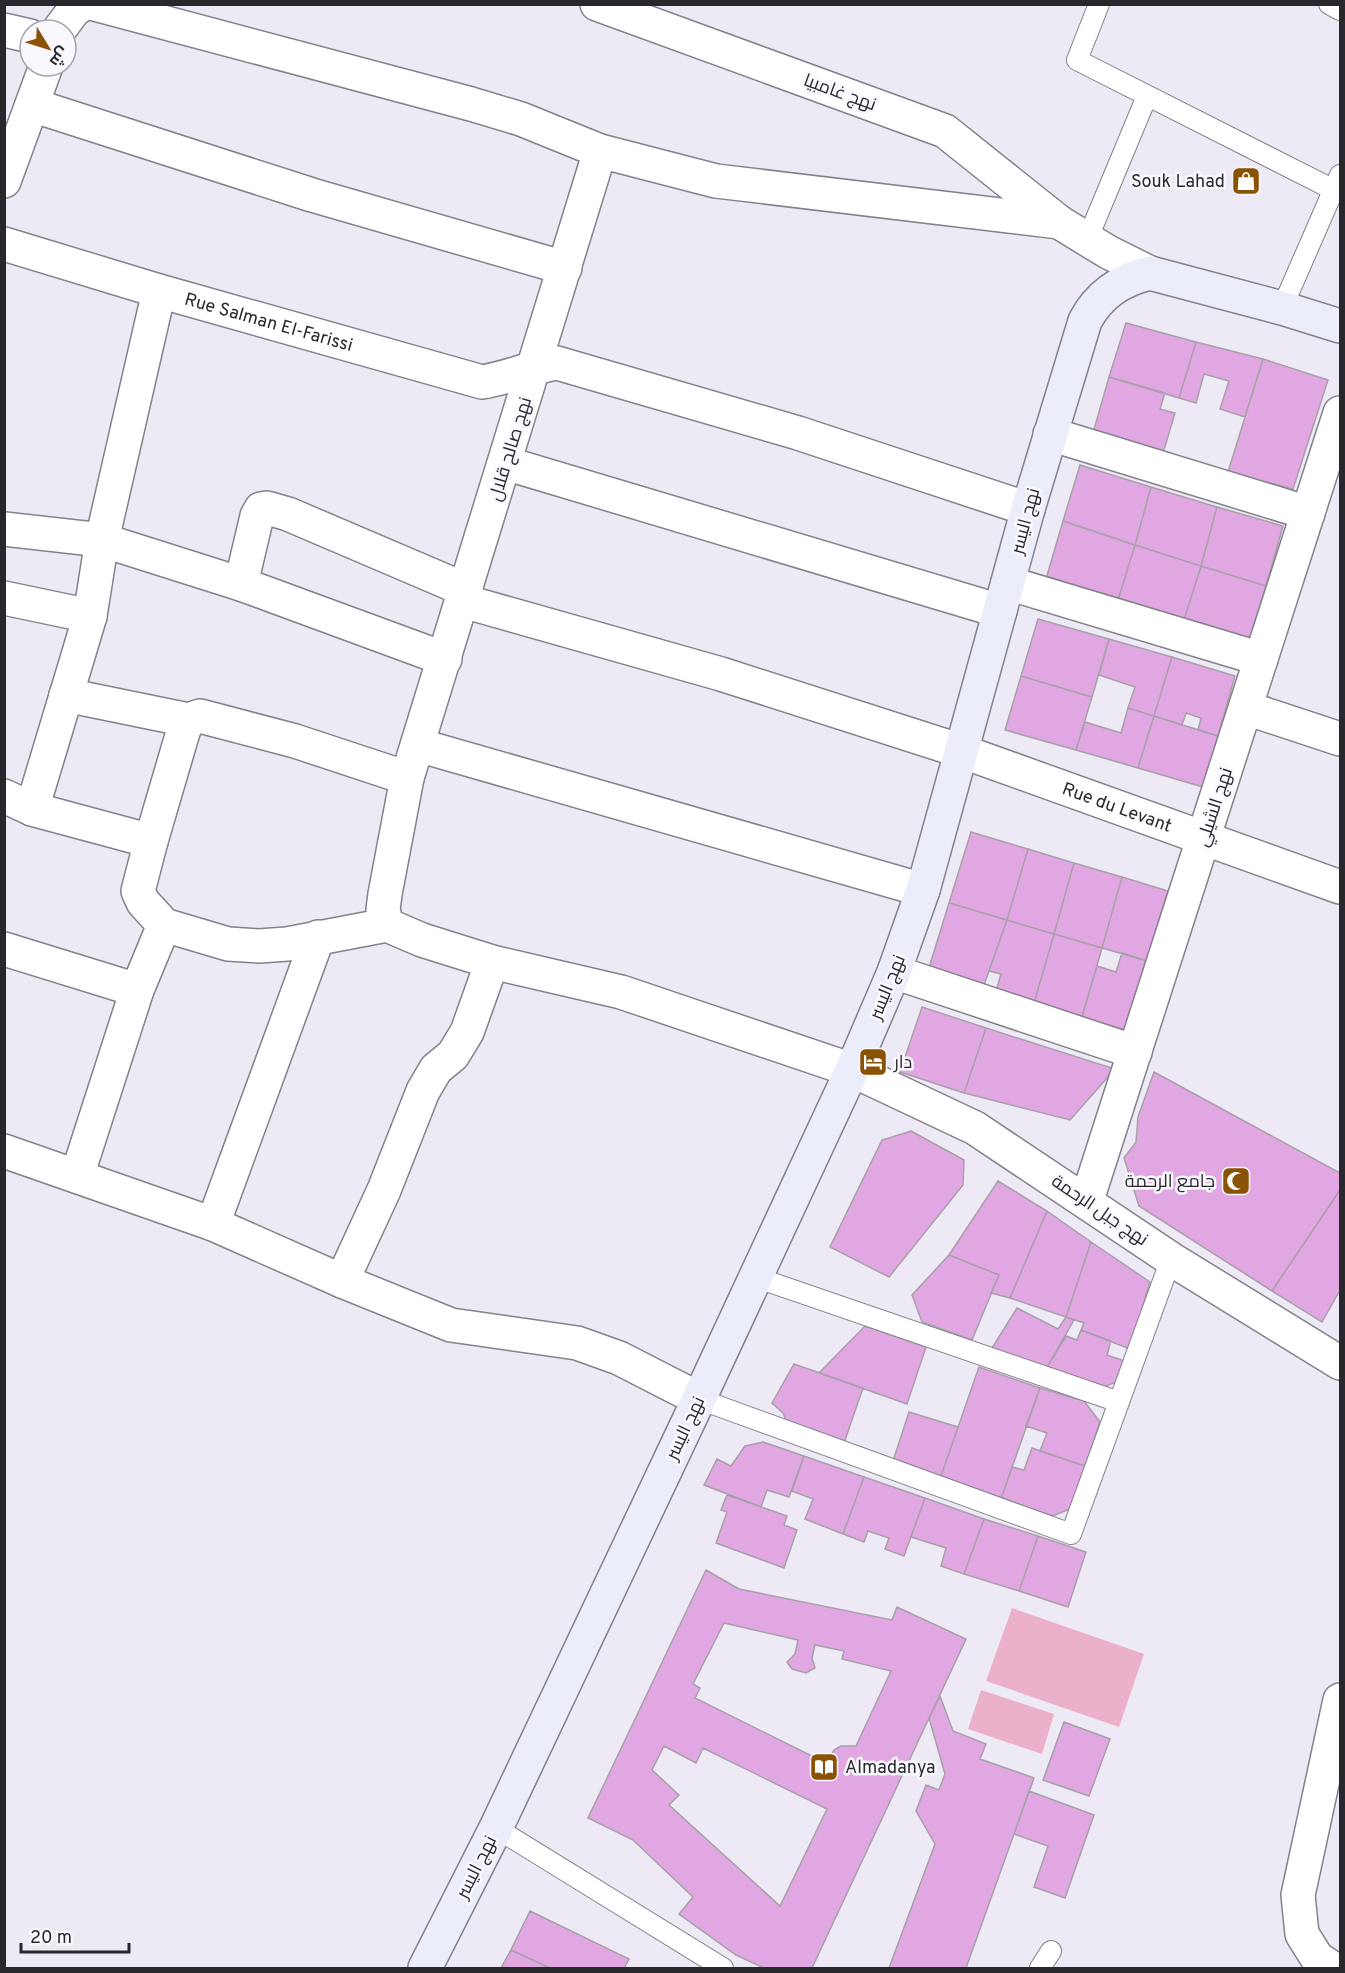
<svg xmlns="http://www.w3.org/2000/svg" width="1345" height="1973" viewBox="0 0 1345 1973" font-family="Overpass,Cairo,sans-serif">
	<rect width="100%" height="100%" fill="#eeeaf5"/>
	<!-- green -->
	<path fill="#ebb1cb" d="M1012 1608 1144 1654 1119 1727 986 1681Z
		M981 1690 1054 1714 1042 1754 968 1729Z"/>
	<!-- building -->
	<path fill="#e0a7e2" stroke="#a8a0a8" stroke-width="1.5" fill-rule="evenodd" d="M1126 323 1196 342 1179 398 1109 377Z
		M1196 342 1263 359 1245 417 1220 409 1229 381 1204 374 1196 403 1179 398Z
		M1263 359 1328 380 1293 489 1228 472Z
		M1109 377 1165 393 1160 409 1175 413 1163 453 1093 433Z
		M1080 465 1151 487 1135 545 1063 521Z
		M1151 487 1217 507 1201 566 1135 545Z
		M1217 507 1283 526 1266 586 1201 566Z
		M1063 521 1135 545 1118 600 1046 579Z
		M1135 545 1201 566 1184 620 1118 600Z
		M1201 566 1266 586 1249 640 1184 620Z
		M1038 619 1109 639 1092 697 1021 676Z
		M1109 639 1172 657 1154 716 1128 708 1135 687 1099 675Z
		M1172 657 1235 676 1218 736 1198 730 1201 718 1186 713 1182 725 1154 716Z
		M1021 676 1092 697 1076 750 1005 730Z
		M1128 708 1154 716 1138 768 1076 750 1085 722 1121 733Z
		M1154 716 1218 736 1203 787 1138 768Z
		M971 832 1028 849 1007 920 949 903Z
		M1028 849 1074 863 1054 934 1007 920Z
		M1074 863 1122 877 1102 948 1054 934Z
		M1122 877 1168 891 1147 961 1102 948Z
		M949 903 1007 920 983 988 928 971Z
		M1007 920 1054 934 1034 1003 996 991 1001 974 989 971Z
		M1054 934 1102 948 1082 1017 1034 1003Z
		M1122 953 1147 961 1126 1030 1082 1017 1097 966 1116 972Z
		M922 1007 986 1028 964 1093 900 1072Z
		M986 1028 1115 1069 1070 1120 964 1093Z
		M1154 1072 1340 1173V1190L1272 1291 1139 1206 1124 1158 1136 1142 1138 1117Z
		M911 1131 964 1160 963 1185 889 1277 830 1247 882 1140Z
		M998 1181 1047 1211 1010 1298 991 1293 999 1275 949 1255Z
		M1340 1190V1290L1322 1322 1272 1291Z
		M1047 1211 1091 1242 1066 1317 1010 1298Z
		M1091 1242 1150 1282 1130 1349 1081 1330 1084 1323 1066 1317Z
		M949 1255 999 1275 972 1340 922 1322 912 1295Z
		M1017 1308 1058 1329 1066 1317 1074 1320 1046 1369 992 1348Z
		M865 1326 926 1347 907 1404 819 1373Z
		M1081 1330 1111 1341 1107 1355 1127 1362 1121 1380 1102 1388 1046 1369 1066 1336 1077 1340Z
		M794 1364 863 1388 844 1443 787 1423 783 1413 772 1403Z
		M979 1367 1040 1388 1001 1499 940 1479Z
		M1040 1388 1084 1401 1100 1422 1085 1466 1040 1451 1047 1433 1026 1426Z
		M909 1412 958 1427 940 1479 893 1461Z
		M763 1442 804 1456 789 1497 767 1490 761 1507 704 1485 717 1459 731 1466 745 1446Z
		M1032 1448 1085 1466 1070 1509 1053 1516 1001 1499 1012 1467 1024 1470Z
		M804 1456 864 1477 843 1534 805 1519 813 1499 792 1491Z
		M864 1477 925 1498 904 1556 885 1549 889 1538 868 1531 864 1542 843 1534Z
		M727 1495 787 1516 784 1525 797 1530 784 1568 716 1543 727 1512 721 1510Z
		M925 1498 984 1519 964 1574 941 1566 946 1548 911 1537Z
		M984 1519 1038 1536 1019 1591 964 1574Z
		M1038 1536 1086 1552 1068 1607 1019 1591Z
		M706 1570 739 1589 892 1620 897 1607 966 1639 812 1968H764L736 1955 679 1914 693 1897 633 1840 588 1818ZM724 1623 798 1640 795 1654 787 1662 792 1669 806 1673 815 1668 812 1658 815 1645 844 1651 842 1659 891 1671 856 1746H841L834 1750 826 1763 695 1698 700 1688 693 1684ZM664 1746 696 1763 703 1748 827 1809 780 1906 669 1805 679 1795 652 1770Z
		M940 1696 953 1731 986 1744 980 1759 1034 1778 966 1968H889L935 1844 916 1811 926 1785 939 1790 945 1774 929 1718Z
		M1064 1722 1110 1739 1089 1796 1043 1780Z
		M1029 1791 1094 1815 1065 1898 1034 1887 1048 1846 1014 1834Z
		M530 1911 629 1959 624 1968H550L511 1950Z
		M511 1950 550 1968H501Z"/>
	<g fill="none" stroke-linecap="round" stroke-linejoin="round">
		<!-- lane casing -->
		<g stroke="#84818b" stroke-width="22">
			<path id="lane" d="M1099 4 1077 60 1334 190
				M1329 4 1340 10
				M1087 240 1147 96
				M1282 308 1340 175
				M755 1277 1119 1402
				M699 1399 1071 1534 1171 1259
				M496 1828 723 1968
				M1040 1968 1051 1951"/>
		</g>
		<!-- street casing -->
		<g stroke="#84818b" stroke-width="36">
			<g id="street">
				<path d="M95 4 471 104 521 119 600 151 716 181 1059 222"/>
				<path d="M597 4 945 131 1059 222 1108 252 1150 273"/>
				<path d="M4 30 30 36"/>
				<path d="M59 30 74 10 83 4"/>
				<path d="M32 105 312 195 565 268"/>
				<path d="M600 151 407 778 385 894 383 910 387 925 422 940 492 962 621 992 852 1070 975 1128 1171 1259 1340 1363"/>
				<path d="M4 181 46 66"/>
				<path id="s1" d="M4 244 159 291 482 382C508 378 531 367 557 363L798 433 1028 509"/>
				<path d="M1050 434 1308 513"/>
				<path d="M505 463 1000 611"/>
				<path d="M4 529 102 540 241 584 257 516 261 509 267 508 288 514 466 590"/>
				<path d="M1008 583 1261 659"/>
				<path d="M241 584 445 659"/>
				<path d="M4 598 90 616"/>
				<path id="s2" d="M463 601 721 674 961 751 1340 887"/>
				<path d="M66 695 188 720"/>
				<path d="M1246 708 1340 739"/>
				<path d="M418 745 923 890"/>
				<path d="M4 796 32 809 151 841 138 891 143 902 164 925 228 944 259 946 287 944 387 925"/>
				<path d="M32 809 90 616 102 540 159 291"/>
				<path d="M151 841 183 732 188 720 200 716 295 741 407 778"/>
				<path d="M4 949 137 990"/>
				<path d="M894 972 1135 1052"/>
				<path d="M4 1151 213 1224 342 1281 451 1325 577 1343 619 1358 699 1399"/>
				<path d="M77 1176 137 990 164 925"/>
				<path d="M1087 1200 1340 413"/>
				<path d="M213 1224 318 937"/>
				<path d="M342 1281 384 1190 423 1091 436 1069 453 1055 467 1032 492 962"/>
				<path d="M1332 1968 1317 1958 1302 1934 1298 1895 1340 1700"/>
			</g>
		</g>
		<!-- secondary casing -->
		<g stroke="#84818b" stroke-width="36">
			<path id="secondary" d="M425 1968 496 1828 699 1399 852 1070 894 972 923 890 1028 509 1085 321C1099 294 1121 280 1150 273L1282 308 1340 326"/>
		</g>
		<!-- lane -->
		<use href="#lane" stroke="#fff" stroke-width="20"/>
		<!-- street -->
		<use href="#street" stroke="#fff" stroke-width="33"/>
		<!-- secondary -->
		<use href="#secondary" stroke="#ebeefa" stroke-width="33"/>
	</g>
	<!-- icons -->
	<defs>
		<g id="shop-square" transform="scale(1.5)"><rect x="-9" y="-9" width="18" height="18" rx="4" fill="#8a5204" stroke="#faf8ff"/><path d="M-5-2.5h2.3a2.7 3.5 0 0 1 5.4 0H5L5.5 6h-11ZM-1.5-2.5h3a1.5 2.3 0 0 0-3 0Z" fill="#fff"/></g>
		<g id="hotel-square" transform="scale(1.5)"><rect x="-9" y="-9" width="18" height="18" rx="4" fill="#8a5204" stroke="#faf8ff"/><path d="M-6-4.5h1.5V1H6V5H4.5V3h-9V5H-6ZM-4 0a1.8 1.8 0 1 1 3.6 0ZM.5 0V-2.5h3Q6-2.5 6 0Z" fill="#fff"/></g>
		<g id="mosque-square" transform="scale(1.5)"><rect x="-9" y="-9" width="18" height="18" rx="4" fill="#8a5204" stroke="#faf8ff"/><path d="M3.5-4.9A6 6 0 1 0 3.5 4.9A5 5 0 1 1 3.5-4.9Z" fill="#fff"/></g>
		<g id="library-square" transform="scale(1.5)"><rect x="-9" y="-9" width="18" height="18" rx="4" fill="#8a5204" stroke="#faf8ff"/><path d="M-6-4Q-3-5.5-.7-3.5V5Q-3 3-6 4ZM6-4Q3-5.5 .7-3.5V5Q3 3 6 4Z" fill="#fff"/></g>
	</defs>
	<g fill-rule="evenodd">
		<use href="#shop-square" x="1246" y="181"/>
		<use href="#hotel-square" x="873" y="1062"/>
		<use href="#mosque-square" x="1236" y="1181"/>
		<use href="#library-square" x="824" y="1767"/>
	</g>
	<g text-anchor="middle" stroke-width="5" stroke-linejoin="round" paint-order="stroke">
		<!-- street labels -->
		<g font-size="18" fill="#28272b" stroke="#faf8ff">
			<text transform="translate(840 92) rotate(20)" y="6">نهج غامبيا</text>
			<text dy="6" stroke="none"><textPath href="#s1" startOffset="276">Rue Salman El-Farissi</textPath></text>
			<text transform="translate(510 449) rotate(-73)" y="6">نهج صالح قلال</text>
			<text transform="translate(1025 521) rotate(-75)" y="6">نهج اليسر</text>
			<text dy="6" stroke="none"><textPath href="#s2" startOffset="686">Rue du Levant</textPath></text>
			<text transform="translate(1214 807) rotate(-72)" y="6">نهج الشيلي</text>
			<text transform="translate(887 987) rotate(-68)" y="6">نهج اليسر</text>
			<text transform="translate(1100 1210) rotate(34)" y="6">نهج جبل الرحمة</text>
			<text transform="translate(685 1428) rotate(-65)" y="6">نهج اليسر</text>
			<text transform="translate(476 1867) rotate(-63)" y="6">نهج اليسر</text>
		</g>
		<!-- poi labels -->
		<g font-size="18" fill="#28272b" stroke="#faf8ff" text-anchor="end">
			<text x="1225" y="187">Souk Lahad</text>
			<text x="894" y="1068" text-anchor="start">دار</text>
			<text x="1215" y="1187">جامع الرحمة</text>
			<text x="845" y="1773" text-anchor="start">Almadanya</text>
		</g>
	</g>
	<!-- border -->
	<rect width="1345" height="1973" fill="none" stroke="#28272b" stroke-width="12"/>
	<!-- north arrow -->
	<g transform="translate(48 48) rotate(128)"><circle r="28" fill="#faf8ff" stroke="#a6a4aa" stroke-width="1.5"/>
	<path d="M0-4.5L10 22L0 15L-10 22Z" fill="#8a5204"/>
	<text y="-9" font-size="16" font-weight="bold" text-anchor="middle" fill="#28272b">ش</text>
	</g>
	<!-- scale -->
	<path d="M21 1943v9h108v-9" fill="none" stroke="#28272b" stroke-width="3"/>
	<text x="30" y="1943" font-size="18" fill="#28272b" stroke="#faf8ff" stroke-width="4.5" paint-order="stroke">20 m</text>
</svg>
